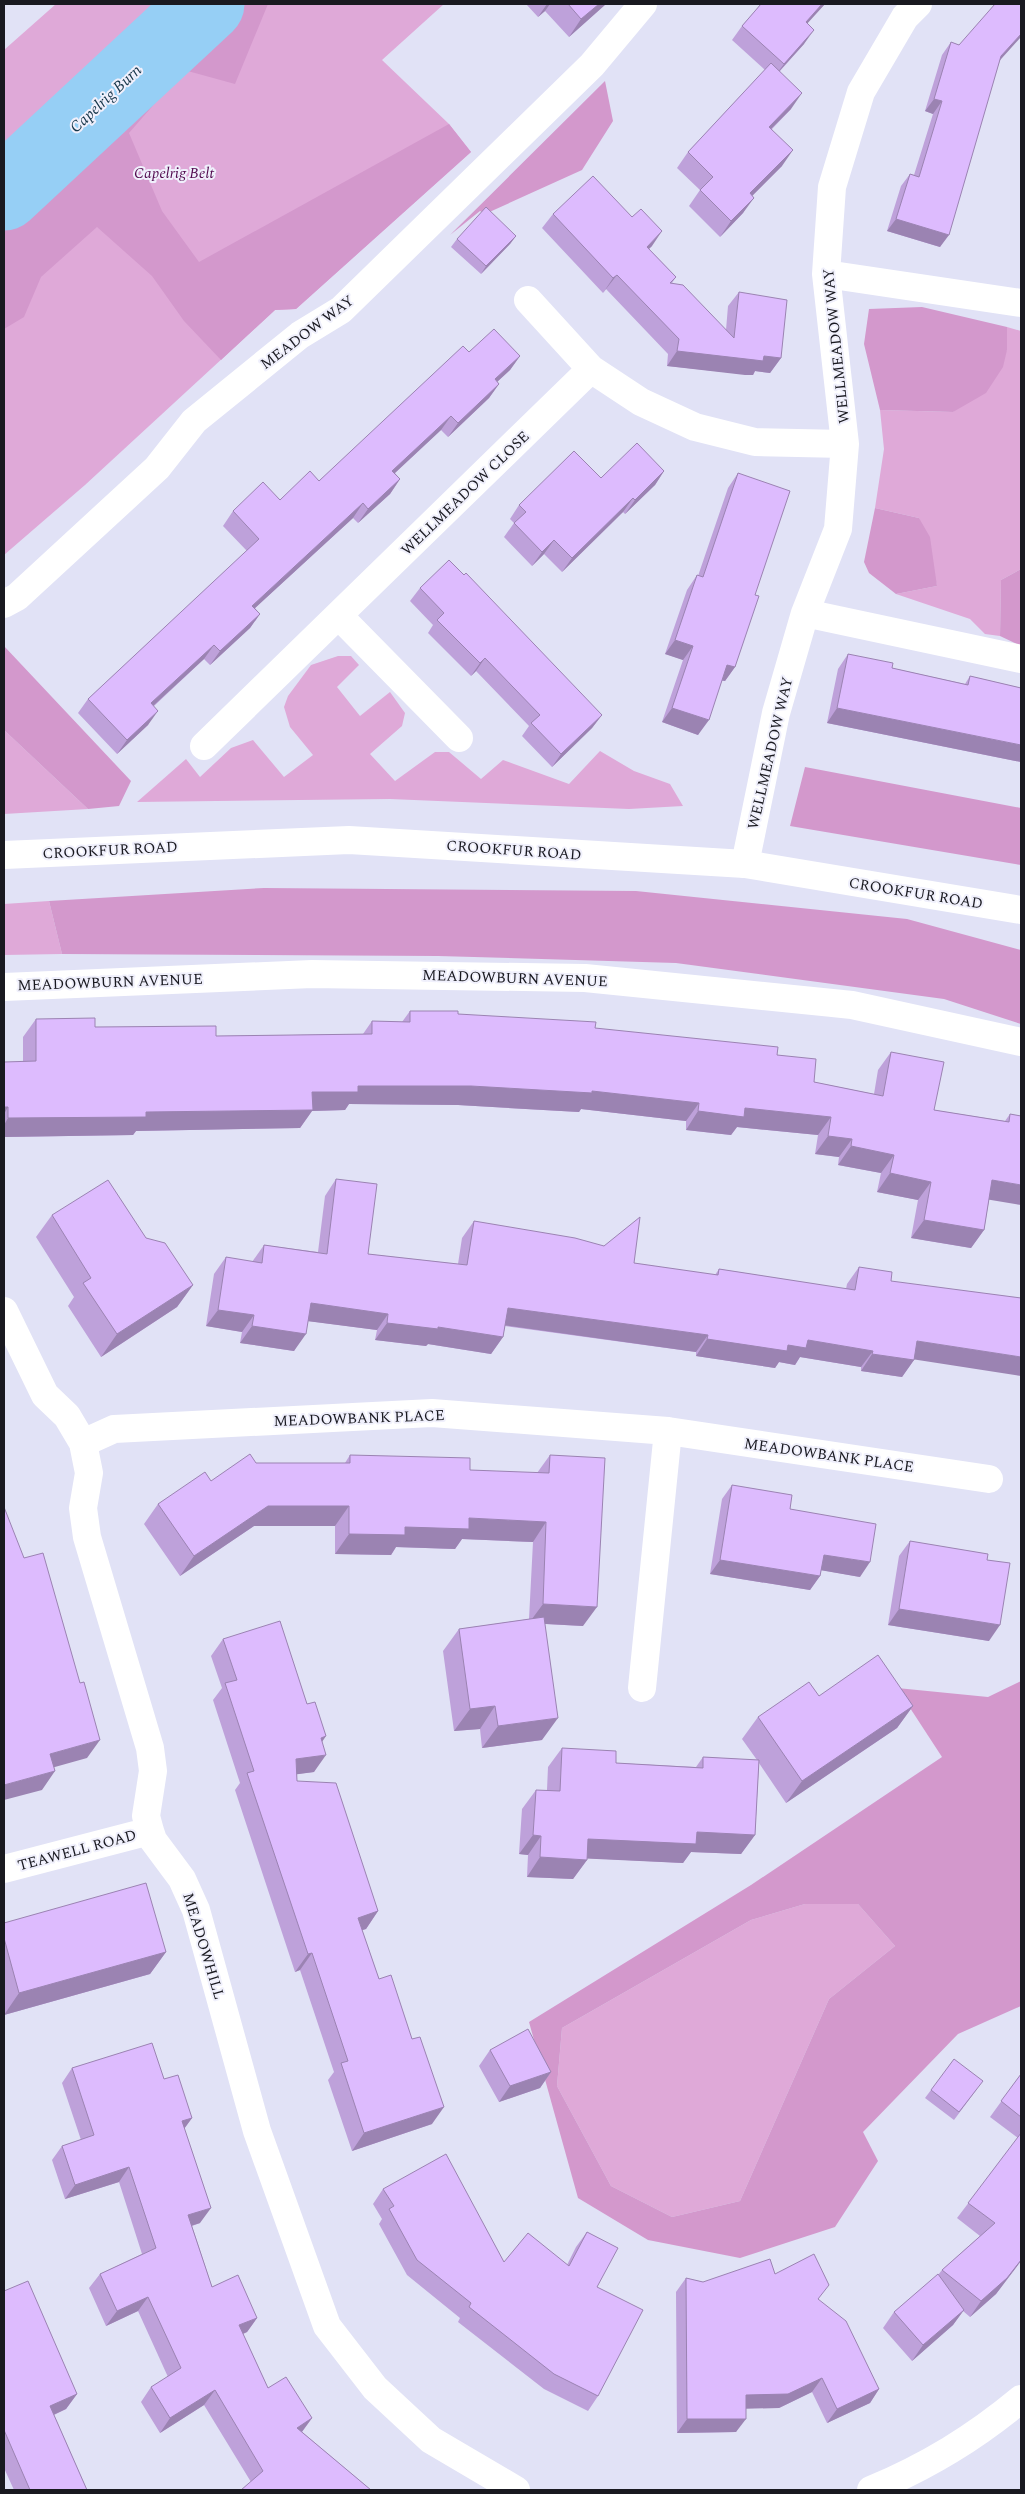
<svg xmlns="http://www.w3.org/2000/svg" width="1025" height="2494" viewBox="0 0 1025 2494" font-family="Spectral,serif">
	<rect width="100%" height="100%" fill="#e1e2f6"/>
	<!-- green -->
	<path fill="#dfa9d8" d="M56 4H444L382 60 449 124 471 152 296 309 275 310 85 485 4 555V50Z
		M1007 327 1021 331V569L1001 580 1000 636 985 634 970 619 896 594 937 586 919 518 875 508 884 449 880 410 953 412 1007 350Z
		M338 656H351L359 665 337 687 360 716 390 692 405 713 402 726 370 754 395 781 435 752H449L481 779 503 760 569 784 600 751 634 771 670 784 683 806 629 809 390 799 137 802 186 759 200 777 231 748 253 740 284 777 313 755 290 727 284 707 288 696 311 665Z
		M4 730 88 809 4 814Z
		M49 901 62 954 4 955V904Z
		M805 1904H858L895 1946 829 1999 740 2201 672 2217 611 2186 557 2086 562 2028 751 1920Z"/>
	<!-- forest -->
	<path fill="#d398cc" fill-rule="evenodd" d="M189 4H268L235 84 184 70 129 133 162 211 199 262 449 124 471 152 296 309 275 310 221 360 184 321 152 276 97 227 41 277 24 317 4 329V148L119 78Z
		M605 81 613 121 582 170 485 214 480 211 450 235Z
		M922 307 1007 327V350L1003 367 986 393 953 412 880 410 864 344 869 309Z
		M875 508 919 518 930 537 937 586 896 594 869 573 864 562Z
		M1021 569V646L1000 636 1001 580Z
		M4 646 131 781 119 806 88 809 4 730Z
		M805 767 1021 808V865L790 826Z
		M264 888 636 891 907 919 1021 950V1024L944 999 676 963 438 956 62 954 49 901Z
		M1021 1681V2006L958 2034 863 2132 878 2161 835 2227 740 2258 648 2240 578 2198 529 2022 751 1885 942 1757 897 1688 988 1697ZM805 1904H858L895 1946 829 1999 740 2201 672 2217 611 2186 557 2086 562 2028 751 1920Z"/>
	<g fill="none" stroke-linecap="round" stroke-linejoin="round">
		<!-- river -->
		<path stroke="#96cff5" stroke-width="75" d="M4 193 207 4"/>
		<!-- minor -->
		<path stroke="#fff" stroke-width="28" d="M826 274 1021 303
			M528 300 591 369 641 402 695 427 755 442 845 444
			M4 604 17 597 157 468 194 421 300 335 341 310 592 65 643 4
			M805 613 1021 659
			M339 616 459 738
			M204 746 591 369
			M745 864 776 713 805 613 838 529 845 444 826 274 832 187 861 92 905 17 918 4
			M4 987 312 974 585 978 852 1005 1021 1042
			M4 1311 45 1395 67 1416 83 1443 89 1473 83 1508 87 1537 150 1748 153 1771 146 1816 150 1831 153 1840 182 1879 196 1910 257 2131 327 2326 375 2388 431 2440 516 2490
			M83 1443 114 1429 432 1413 668 1431 989 1479
			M642 1688 668 1431
			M4 1869 150 1831
			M871 2490C928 2466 974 2438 1021 2399"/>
		<!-- tertiary -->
		<path stroke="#fff" stroke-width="28" d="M4 855 349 840 745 864 1021 910"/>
	</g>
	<!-- wall -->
	<path fill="#bea1da" d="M526 4H606L569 37 545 11 538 17Z
		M761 4H825L807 23 804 44 780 71 791 109 772 129 782 166 752 196 743 213 720 237 689 206 700 190 677 168 688 152 765 70 732 40 742 26Z
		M951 42 1000 60 940 247 887 231 901 186 910 174 914 175 933 114 925 111 942 55Z
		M553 214 652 246 649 249 676 277 672 283 726 330 728 306 739 292 781 358 770 373 755 371 753 375 667 366 668 354 606 289 603 293 542 228Z
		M516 236 510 244 481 274 451 247 457 239Z
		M469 352 520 356 510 370 497 382 499 384 489 398 448 437 441 430 395 473 400 479 390 494 358 523 353 518 255 608 260 614 250 628 210 665 204 659 154 706 148 725 117 754 78 713 88 699 247 551 223 526 233 511 280 500 319 481Z
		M664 471 655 485 625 514 623 512 562 572 544 554 532 566 504 537 514 523 510 519 519 505 601 478Z
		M738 473 755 595 735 667 725 681H722L698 735 662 722 683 660 665 654 687 590 697 575 698 576 728 488Z
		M420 588 602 715 592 728 552 767 522 736 529 726 476 671 471 676 428 633 433 625 410 601Z
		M848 654 892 668 965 684 970 676 1021 688V762L827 723 838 669Z
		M410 1011 458 1014 595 1028 777 1055 814 1082 874 1094 878 1070 891 1052 934 1110 1005 1121 1010 1114 1021 1116 989 1200 984 1230 971 1248 911 1238 918 1200 877 1192 881 1173 838 1165 839 1157 815 1154 818 1135 737 1127 731 1135 686 1130V1121L581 1109 579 1112 458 1105 349 1104 345 1110 312 1111 300 1128 136 1131 133 1135 4 1137V1062H23V1037L36 1019 95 1027 216 1036 363 1034 372 1021 402 1022Z
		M336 1179 368 1254 458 1264 462 1238 474 1221 634 1263 715 1275 719 1269 846 1289 847 1284 859 1267 891 1281 914 1360 902 1377 861 1371V1367L800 1357 795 1365 779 1362 775 1368 696 1356V1352L505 1326 503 1337 491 1354 428 1344 426 1346 375 1340 377 1330 308 1321 294 1351 240 1343 242 1332 206 1326 214 1274 226 1257 252 1262 264 1245 318 1252 325 1196Z
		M52 1215 146 1238 193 1285 177 1307 101 1357 68 1306 74 1297 36 1237Z
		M350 1455 470 1470 537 1473 550 1455 583 1626 545 1624 542 1740 482 1748 480 1729 454 1731 443 1651 459 1629 529 1619 533 1542 462 1539 455 1549 396 1547 391 1555 335 1554V1526H254L180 1576 144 1524 158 1504 211 1481 256 1463H345Z
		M732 1485 790 1509 860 1577 821 1570 820 1576 810 1590 710 1574 722 1499Z
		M910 1541 987 1560 989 1641 888 1625 899 1556Z
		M223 1639 307 1704 322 1742 314 1772 297 1774V1781L378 1911 366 1929 362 1930 379 1979 432 2124 352 2151 328 2080 334 2072 300 1970 295 1972 235 1790 240 1783 213 1700 222 1688 211 1656Z
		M819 1696 913 1706 897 1728 786 1803 759 1763 755 1835 741 1854 691 1852 683 1863 587 1858V1860L573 1879 527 1877 528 1855 519 1854 522 1809 536 1790H547L548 1767 562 1748 616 1763 696 1767 703 1757 757 1760 742 1739 758 1717Z
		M4 1923 166 1952 150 1974 4 2015Z
		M490 2050 551 2072 540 2088 499 2102 479 2066Z
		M72 2068 164 2079 192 2118 184 2129 200 2223 192 2226 212 2287 257 2318 247 2332 243 2334 268 2388 312 2418 302 2432 371 2490 251 2482 204 2405 160 2433 141 2402 151 2387 168 2377 138 2311 106 2326 89 2288 100 2274 142 2254 119 2182 65 2199 52 2160 62 2146 81 2140 62 2083Z
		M1021 2074V2261L996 2294 970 2317 963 2311 953 2325 912 2361 883 2328 894 2312 938 2275 942 2270 980 2236 957 2218 1018 2138 990 2117Z
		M977 2089 954 2120 925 2098 931 2090Z
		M383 2189 504 2262 567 2265 576 2247 587 2232 597 2287 598 2396 588 2411 544 2389 458 2322 460 2318 407 2275 379 2224 382 2219 373 2204Z
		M775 2274 818 2300 879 2389 870 2403 827 2423 812 2392 779 2408H746L736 2432 677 2433 676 2292 686 2278 703 2282Z
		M4 2291 77 2394 66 2409 54 2415 87 2490H14L4 2468Z"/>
	<!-- shaded-wall -->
	<path fill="#9b83b2" d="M547 4H550L545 11 538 17Z
		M599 4H606L569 37 581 19Z
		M822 4H825L796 36 806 22Z
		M814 30 804 44 774 77 784 64Z
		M1021 34V37L993 68 1001 56Z
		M802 93 791 109 758 142 769 127Z
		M934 99 942 101 933 114 925 111Z
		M793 150 782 166 739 209 750 193Z
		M754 198 743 213 720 237 731 221Z
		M896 219 949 235 940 247 887 231Z
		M662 231 652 246 636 261 647 247Z
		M516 236 510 244 481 274 486 266Z
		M617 275 606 289 603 293 613 278Z
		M677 351 764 356 781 358 770 373 755 371 753 375H745L667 366Z
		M520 356 510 370 485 393 495 379Z
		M499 384 489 398 448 437 458 423Z
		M451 416 441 430 382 485 392 471Z
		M664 471 655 485 625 514 635 500Z
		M400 479 390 494 358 523 368 509Z
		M633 498 623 512 562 572 572 558Z
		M363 503 353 518 242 620 252 606Z
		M554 540 544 554 532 566 542 552Z
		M260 614 250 628 210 665 220 651Z
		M675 640 693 646 683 660 665 654Z
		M214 645 204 659 141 717 151 703Z
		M485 658 476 671 471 676 480 663Z
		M727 665 735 667 725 681 717 679Z
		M672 708 709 720 698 735 662 722Z
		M837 708 1021 745V762L827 723Z
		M158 711 148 725 117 754 127 740Z
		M602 715 592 728 552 767 561 754Z
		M358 1086H471L592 1091 699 1103 686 1121 581 1109 579 1112 458 1105 349 1104 345 1110 312 1111 300 1128 136 1131 133 1135 4 1137V1125L8 1118 146 1112 312 1092Z
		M4 1107H8L4 1114Z
		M745 1108 831 1117 818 1135 737 1127 731 1135 686 1130 698 1111Z
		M828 1136 852 1139 839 1157 815 1154Z
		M851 1146 894 1155 881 1173 838 1165Z
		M890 1173 931 1182 918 1200 877 1192Z
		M992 1180 1021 1185V1205L979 1198Z
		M924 1220 984 1230 971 1248 911 1238Z
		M193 1285 177 1307 101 1357 117 1334Z
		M311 1303 388 1314 377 1330 299 1320Z
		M508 1308 708 1335 696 1352 496 1324Z
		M218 1310 254 1315 242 1332 206 1326Z
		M387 1323 438 1327 503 1337 491 1354 428 1344 426 1346 375 1340Z
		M252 1326 306 1334 294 1351 240 1343Z
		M707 1339 788 1345 808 1340 873 1351 861 1367 800 1357 795 1365 779 1362 775 1368 696 1356Z
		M917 1341 1021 1357V1376L905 1358Z
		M872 1354 914 1360 902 1377 861 1371Z
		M268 1506H349L335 1526H254L180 1576 194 1556Z
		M469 1518 546 1522 533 1542 462 1539 455 1549 396 1547 391 1555 335 1554 349 1534Z
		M824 1555 870 1562 860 1577 814 1569Z
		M720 1560 820 1576 810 1590 710 1574Z
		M543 1604 597 1607 583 1626 529 1623Z
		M899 1609 1000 1625 989 1641 888 1625Z
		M495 1706 480 1729 454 1731 470 1709Z
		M913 1706 897 1728 786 1803 802 1781Z
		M558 1718 542 1740 482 1748 498 1726Z
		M326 1736 314 1754 321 1738Z
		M100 1740 87 1758 37 1772 50 1754Z
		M326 1755 314 1772 284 1776 296 1759Z
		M55 1771 42 1790 4 1800V1785Z
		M697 1832 755 1835 741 1854 691 1852 683 1863 575 1858 588 1839Z
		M533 1835 541 1836 528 1855 519 1854Z
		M540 1857 587 1860 573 1879 527 1877Z
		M378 1911 366 1929 346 1935 358 1918Z
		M166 1952 150 1974 4 2015 19 1993Z
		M312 1953 300 1970 295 1972 308 1954Z
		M551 2072 540 2088 499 2102 510 2086Z
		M444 2107 432 2124 352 2151 364 2133Z
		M192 2118 181 2133 182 2121Z
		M129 2167 119 2182 65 2199 75 2185Z
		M211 2208 200 2223 178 2230 188 2215Z
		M1021 2260V2261L996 2294 970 2317 981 2301Z
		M148 2297 138 2311 106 2326 117 2311Z
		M964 2310 953 2325 912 2361 923 2345Z
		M257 2318 247 2332 229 2340 239 2325Z
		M822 2378 812 2392 779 2408 736 2409 746 2395Z
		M879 2389 870 2403 827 2423 837 2409Z
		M215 2390 204 2405 160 2433 170 2418Z
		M77 2394 66 2409 40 2421 50 2406Z
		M312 2418 301 2433 297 2428Z
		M687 2419H746L736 2432 677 2433Z"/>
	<!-- building -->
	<path fill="#ddbbfe" stroke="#9b83b2" d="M568 4H599L581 19Z
		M761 4H822L806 22 814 30 784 64 742 26Z
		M995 4H1021V34L1001 56 949 235 896 219 910 174 919 177 942 101 934 99 951 42 959 45Z
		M771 63 802 93 769 127 793 150 750 193 754 198 731 221 700 190 713 177 688 152Z
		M593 176 632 217 641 209 662 231 647 247 676 277 670 283 683 285 734 338 739 292 787 300 781 358 764 356 763 361 755 360 677 351 679 339 617 275 613 278 553 214Z
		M486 207 516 236 486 266 457 239Z
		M494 329 520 356 495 379 499 384 458 423 451 416 392 471 400 479 368 509 363 503 252 606 260 614 220 651 214 645 151 703 158 711 127 740 88 699 259 539 233 511 263 482 280 500 310 471 319 481 463 346 469 352Z
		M637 443 664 471 635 500 633 498 572 558 554 540 542 552 514 523 526 512 519 505 574 451 601 478Z
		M738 473 790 491 755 595 759 596 735 667 727 665 709 720 672 708 693 646 675 640 697 575 703 577Z
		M449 560 464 575 466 573 602 715 561 754 531 723 540 715 485 658 480 663 437 620 444 613 420 588Z
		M848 654 893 663 892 668 968 685 970 676 1021 688V745L837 708Z
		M410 1011H458V1014L596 1022 595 1028 778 1047 777 1055 816 1059 814 1082 883 1096 891 1052 944 1062 934 1110 1009 1122 1010 1114 1021 1116V1185L992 1180 984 1230 924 1220 931 1182 890 1173 894 1155 851 1146 852 1139 828 1136 831 1117 745 1108 744 1117 698 1111 699 1103 592 1091V1093L471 1086H358V1092H312L313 1110 146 1112V1117L8 1118V1107H4V1062L36 1061V1019L95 1018V1027L216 1026V1036L372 1034V1021L410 1022Z
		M336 1179 377 1184 368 1254 467 1265 474 1221 575 1238 604 1246 640 1217 634 1263 718 1275 719 1269 855 1290 859 1267 892 1272 891 1281 1021 1298V1357L917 1341 914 1360 872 1354 873 1351 808 1340 806 1348 788 1345 787 1351 707 1339 708 1335 508 1308 503 1337 438 1327V1329L387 1323 388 1314 311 1303 306 1334 252 1326 254 1315 218 1310 226 1257 262 1263 264 1245 327 1254Z
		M108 1180 146 1238 165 1243 193 1285 117 1334 83 1283 91 1278 52 1215Z
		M250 1454 256 1463H350V1455L470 1458V1470L549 1473 550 1455 605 1458 597 1607 543 1604 546 1522 469 1518V1529L405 1527V1535L349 1534V1506H268L194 1556 158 1504 205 1472 211 1481Z
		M732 1485 792 1495 790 1509 876 1524 870 1562 824 1555 820 1576 720 1560Z
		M4 1507 24 1558 43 1553 80 1683 84 1682 100 1740 50 1754 55 1771 4 1785Z
		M910 1541 988 1554 987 1560 1010 1563 1000 1625 899 1609Z
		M544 1617 558 1718 498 1726 495 1706 470 1709 459 1629Z
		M280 1621 307 1704 315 1702 326 1736 321 1738 326 1755 296 1759 297 1781 336 1783 378 1911 358 1918 379 1979 391 1975 412 2039 420 2037 444 2107 364 2133 341 2063 348 2061 312 1953 308 1954 247 1773 254 1771 225 1683 237 1680 223 1639Z
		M878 1655 913 1706 802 1781 758 1717 809 1682 819 1696Z
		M562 1748 616 1751V1763L703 1768V1757L759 1760 755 1835 697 1832 696 1844 588 1839 587 1860 540 1857 541 1836 533 1835 536 1790 560 1791Z
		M146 1883 166 1952 19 1993 4 1938V1923Z
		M528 2029 551 2072 510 2086 490 2050Z
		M152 2043 164 2079 178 2075 192 2118 182 2121 211 2208 188 2215 212 2287 238 2275 257 2318 239 2325 268 2388 286 2377 312 2418 297 2428 371 2490H241L263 2471 215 2390 170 2418 151 2387 181 2368 148 2297 117 2311 100 2274 156 2248 129 2167 75 2185 62 2146 94 2135 72 2068Z
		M954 2059 983 2081 959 2112 931 2090Z
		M1021 2074V2117L1001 2101Z
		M1021 2133V2260L1007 2278 981 2301 942 2270 995 2223 968 2203Z
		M446 2154 504 2262 528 2233 569 2266 587 2232 618 2248 597 2287 643 2310 598 2396 554 2374 469 2307 471 2303 417 2260 389 2209 394 2206 383 2189Z
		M814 2254 829 2285 818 2299 846 2321 879 2389 837 2409 822 2378 788 2394 746 2395V2419H687L686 2278 703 2282 770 2259 775 2274Z
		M938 2274 964 2310 923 2345 894 2312Z
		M28 2281 77 2394 50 2406 87 2490H30L4 2430V2291Z"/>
	<g text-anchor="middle" stroke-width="4" stroke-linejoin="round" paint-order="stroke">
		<!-- park labels -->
		<g font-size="15" font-style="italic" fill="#51094e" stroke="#f0f0fc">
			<text x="174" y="178">Capelrig Belt</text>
		</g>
		<!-- street labels -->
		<g font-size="15" fill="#191920" stroke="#f0f0fc">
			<text transform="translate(307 332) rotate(-37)" y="5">MEADOW WAY</text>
			<text transform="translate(836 346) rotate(-96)" y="5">WELLMEADOW WAY</text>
			<text transform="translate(465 493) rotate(-44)" y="5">WELLMEADOW CLOSE</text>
			<text transform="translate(770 753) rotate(-77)" y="5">WELLMEADOW WAY</text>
			<text transform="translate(110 850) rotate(-3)" y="5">CROOKFUR ROAD</text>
			<text transform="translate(514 850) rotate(4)" y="5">CROOKFUR ROAD</text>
			<text transform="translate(916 893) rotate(9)" y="5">CROOKFUR ROAD</text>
			<text transform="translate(515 978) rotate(2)" y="5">MEADOWBURN AVENUE</text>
			<text transform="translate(110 982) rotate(-2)" y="5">MEADOWBURN AVENUE</text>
			<text transform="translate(359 1418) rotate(-2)" y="5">MEADOWBANK PLACE</text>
			<text transform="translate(829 1455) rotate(8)" y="5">MEADOWBANK PLACE</text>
			<text transform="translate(77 1850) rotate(-15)" y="5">TEAWELL ROAD</text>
			<text transform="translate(204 1946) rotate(73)" y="5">MEADOWHILL</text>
		</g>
		<!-- water labels -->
		<g font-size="16" font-style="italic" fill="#153549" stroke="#f0f0fc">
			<text transform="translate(105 98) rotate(-43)" y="6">Capelrig Burn</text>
		</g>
	</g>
	<!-- border -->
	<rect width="1025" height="2494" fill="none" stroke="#191920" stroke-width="10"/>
</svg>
